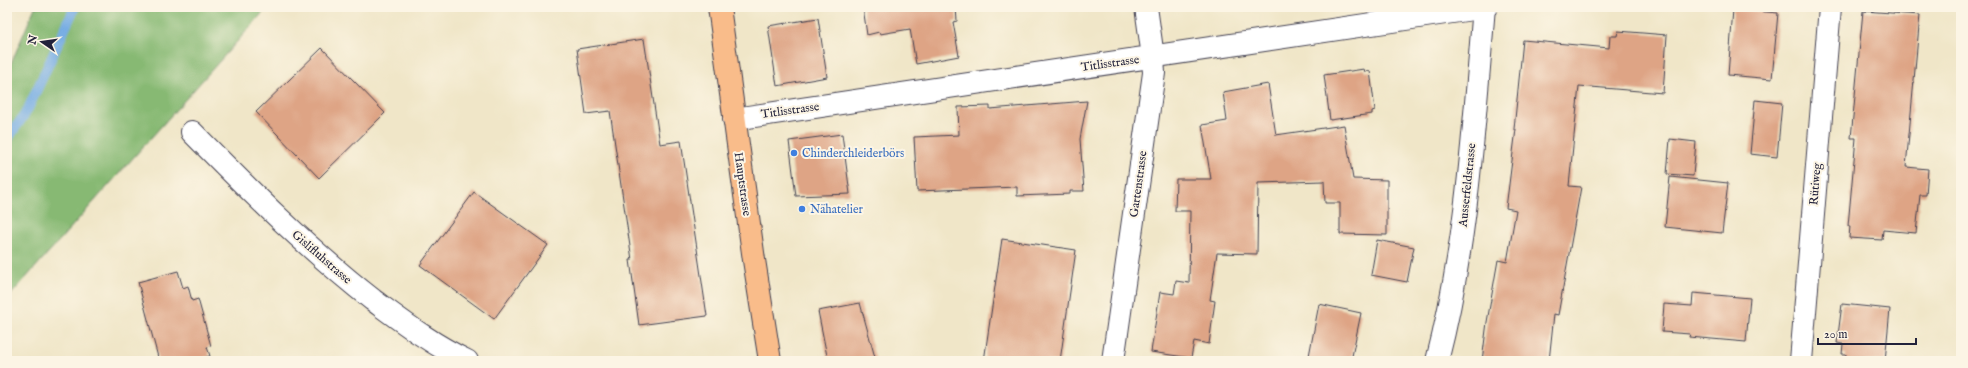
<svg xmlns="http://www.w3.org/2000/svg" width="1968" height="368" viewBox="0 0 1968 368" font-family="'IM FELL English',serif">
	<rect width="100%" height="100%" fill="#fcf5e5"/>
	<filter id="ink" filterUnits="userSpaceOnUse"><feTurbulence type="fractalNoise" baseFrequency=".025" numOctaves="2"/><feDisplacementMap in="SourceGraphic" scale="8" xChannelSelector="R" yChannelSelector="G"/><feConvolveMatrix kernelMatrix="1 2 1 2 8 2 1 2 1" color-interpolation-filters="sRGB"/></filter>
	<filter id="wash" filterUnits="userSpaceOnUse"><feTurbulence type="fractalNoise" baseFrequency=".012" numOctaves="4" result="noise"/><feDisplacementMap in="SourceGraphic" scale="16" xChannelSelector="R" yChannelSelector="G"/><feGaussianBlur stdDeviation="0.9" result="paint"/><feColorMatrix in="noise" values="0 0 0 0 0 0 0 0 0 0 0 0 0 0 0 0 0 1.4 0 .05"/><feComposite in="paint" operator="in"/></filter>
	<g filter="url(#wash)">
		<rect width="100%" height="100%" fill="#f0e6c8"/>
		<!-- forest -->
		<path fill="#87b973" stroke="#546e57" d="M35 7H268L7 299V73Z"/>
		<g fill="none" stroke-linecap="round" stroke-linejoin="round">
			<!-- stream -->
			<path stroke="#74ace3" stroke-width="10" d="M7 140 27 111 75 7"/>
		</g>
		<g id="blocks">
			<!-- building -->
			<path fill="#dea485" d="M863 7H956L957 21 953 22 959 56 916 64 910 29 880 34 879 32 867 35Z
				M1733 9 1778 13 1772 79 1728 75Z
				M1863 11 1920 15 1906 167 1928 169 1926 195H1920L1916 233 1883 230 1882 240 1849 238 1850 226H1848L1856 138H1851Z
				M818 18 827 77 777 86 768 26Z
				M1618 31 1667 35 1663 93 1579 86 1569 186 1581 187 1558 315 1554 314 1549 361H1482L1487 322 1498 260 1507 262 1516 210 1506 208 1516 129H1514L1523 40 1609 48 1610 36H1617Z
				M644 39 660 144 681 141 707 316 639 325 630 260H632L610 111 586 114 577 49Z
				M322 48 385 113 319 178 256 112Z
				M1364 69 1365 72 1370 71 1375 110 1372 111V114L1330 120 1324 75Z
				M1268 84 1276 135 1344 125 1353 179 1387 180V235L1340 234V203H1325L1324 181 1258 183 1257 254 1217 253 1210 300 1215 301 1209 344 1194 341 1191 358 1151 352 1160 292 1174 294 1176 281 1189 283 1190 211H1175L1176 179H1211L1202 125 1227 121 1223 92Z
				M1755 100 1782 103 1777 157 1750 154Z
				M1087 101 1080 139 1084 191H1070V194L1017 196V187L917 191 914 137 959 135 958 107 990 106V109Z
				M842 134 850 194 796 196 789 141Z
				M1670 139 1696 142 1693 176 1667 174Z
				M1670 177 1728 183 1722 233 1665 227Z
				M474 192 548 245 494 319 420 265Z
				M1002 239 1076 250 1060 361H984Z
				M1377 240 1414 247 1407 282 1371 275Z
				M178 271 183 288 188 286 192 301 198 299 211 346 207 347 210 356 193 361H159L138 282Z
				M1693 293 1750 298 1746 342 1689 337 1690 334 1662 332 1664 304 1692 306Z
				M860 303 876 361H828L818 311Z
				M1319 304 1361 313 1351 361H1308Z
				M1842 304 1890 309 1885 361H1845L1846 354H1842L1843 344 1837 343Z"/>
		</g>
	</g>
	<g filter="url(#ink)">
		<use href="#blocks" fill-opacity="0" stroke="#413f50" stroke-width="1"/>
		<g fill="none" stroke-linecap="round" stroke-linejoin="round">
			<!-- street casing -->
			<g stroke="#413f50" stroke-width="24">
				<path id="street" d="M734 119 1486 7
					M192 132C250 191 308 249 373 300 403 322 433 345 467 361
					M1113 361 1154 73 1153 57 1146 7
					M1437 361C1467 246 1474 125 1484 7
					M1801 361 1830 7"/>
			</g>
			<!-- primary casing -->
			<g stroke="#413f50" stroke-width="24">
				<path id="primary" d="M719 7 754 260 770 361"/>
			</g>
			<!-- street -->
			<use href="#street" stroke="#fff" stroke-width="22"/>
			<!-- primary -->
			<use href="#primary" stroke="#f9bc8a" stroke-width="22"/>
		</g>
	</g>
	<!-- markers -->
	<g fill="#3f7fe0" stroke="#fcf5e5" stroke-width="1.5">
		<circle cx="794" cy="153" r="4"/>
		<circle cx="802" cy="209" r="4"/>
	</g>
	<g text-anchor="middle" stroke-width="4" stroke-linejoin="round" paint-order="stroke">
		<!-- street labels -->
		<g font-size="12" fill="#22223b" stroke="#fcf5e5">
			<text transform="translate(1110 63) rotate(-8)" y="4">Titlisstrasse</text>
			<text transform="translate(790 110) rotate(-8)" y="4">Titlisstrasse</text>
			<text transform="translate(743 184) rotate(82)" y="4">Hauptstrasse</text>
			<text transform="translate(1138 184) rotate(-82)" y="4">Gartenstrasse</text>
			<text transform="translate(1815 184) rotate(-85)" y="4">Rütiweg</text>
			<text transform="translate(1467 185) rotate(-84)" y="4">Ausserfeldstrasse</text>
			<text transform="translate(322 257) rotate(41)" y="4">Gislifluhstrasse</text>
		</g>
		<!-- shop labels -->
		<g font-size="12" fill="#366cbe" stroke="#fcf5e5" text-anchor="start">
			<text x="802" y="157">Chinderchleiderbörs</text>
			<text x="810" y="213">Nähatelier</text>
		</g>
	</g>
	<!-- margin -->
	<rect width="1968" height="368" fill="none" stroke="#fcf5e5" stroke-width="24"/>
	<!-- north arrow -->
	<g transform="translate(42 42) rotate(283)" stroke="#fcf5e5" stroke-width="3" paint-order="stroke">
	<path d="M0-3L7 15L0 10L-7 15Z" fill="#22223b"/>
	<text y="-6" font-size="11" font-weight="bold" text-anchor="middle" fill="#22223b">N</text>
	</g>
	<!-- scale -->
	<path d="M1818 338v6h98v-6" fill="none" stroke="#22223b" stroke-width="2"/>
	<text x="1824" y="338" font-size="12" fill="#22223b" stroke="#fcf5e5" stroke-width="3" paint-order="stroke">20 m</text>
</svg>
